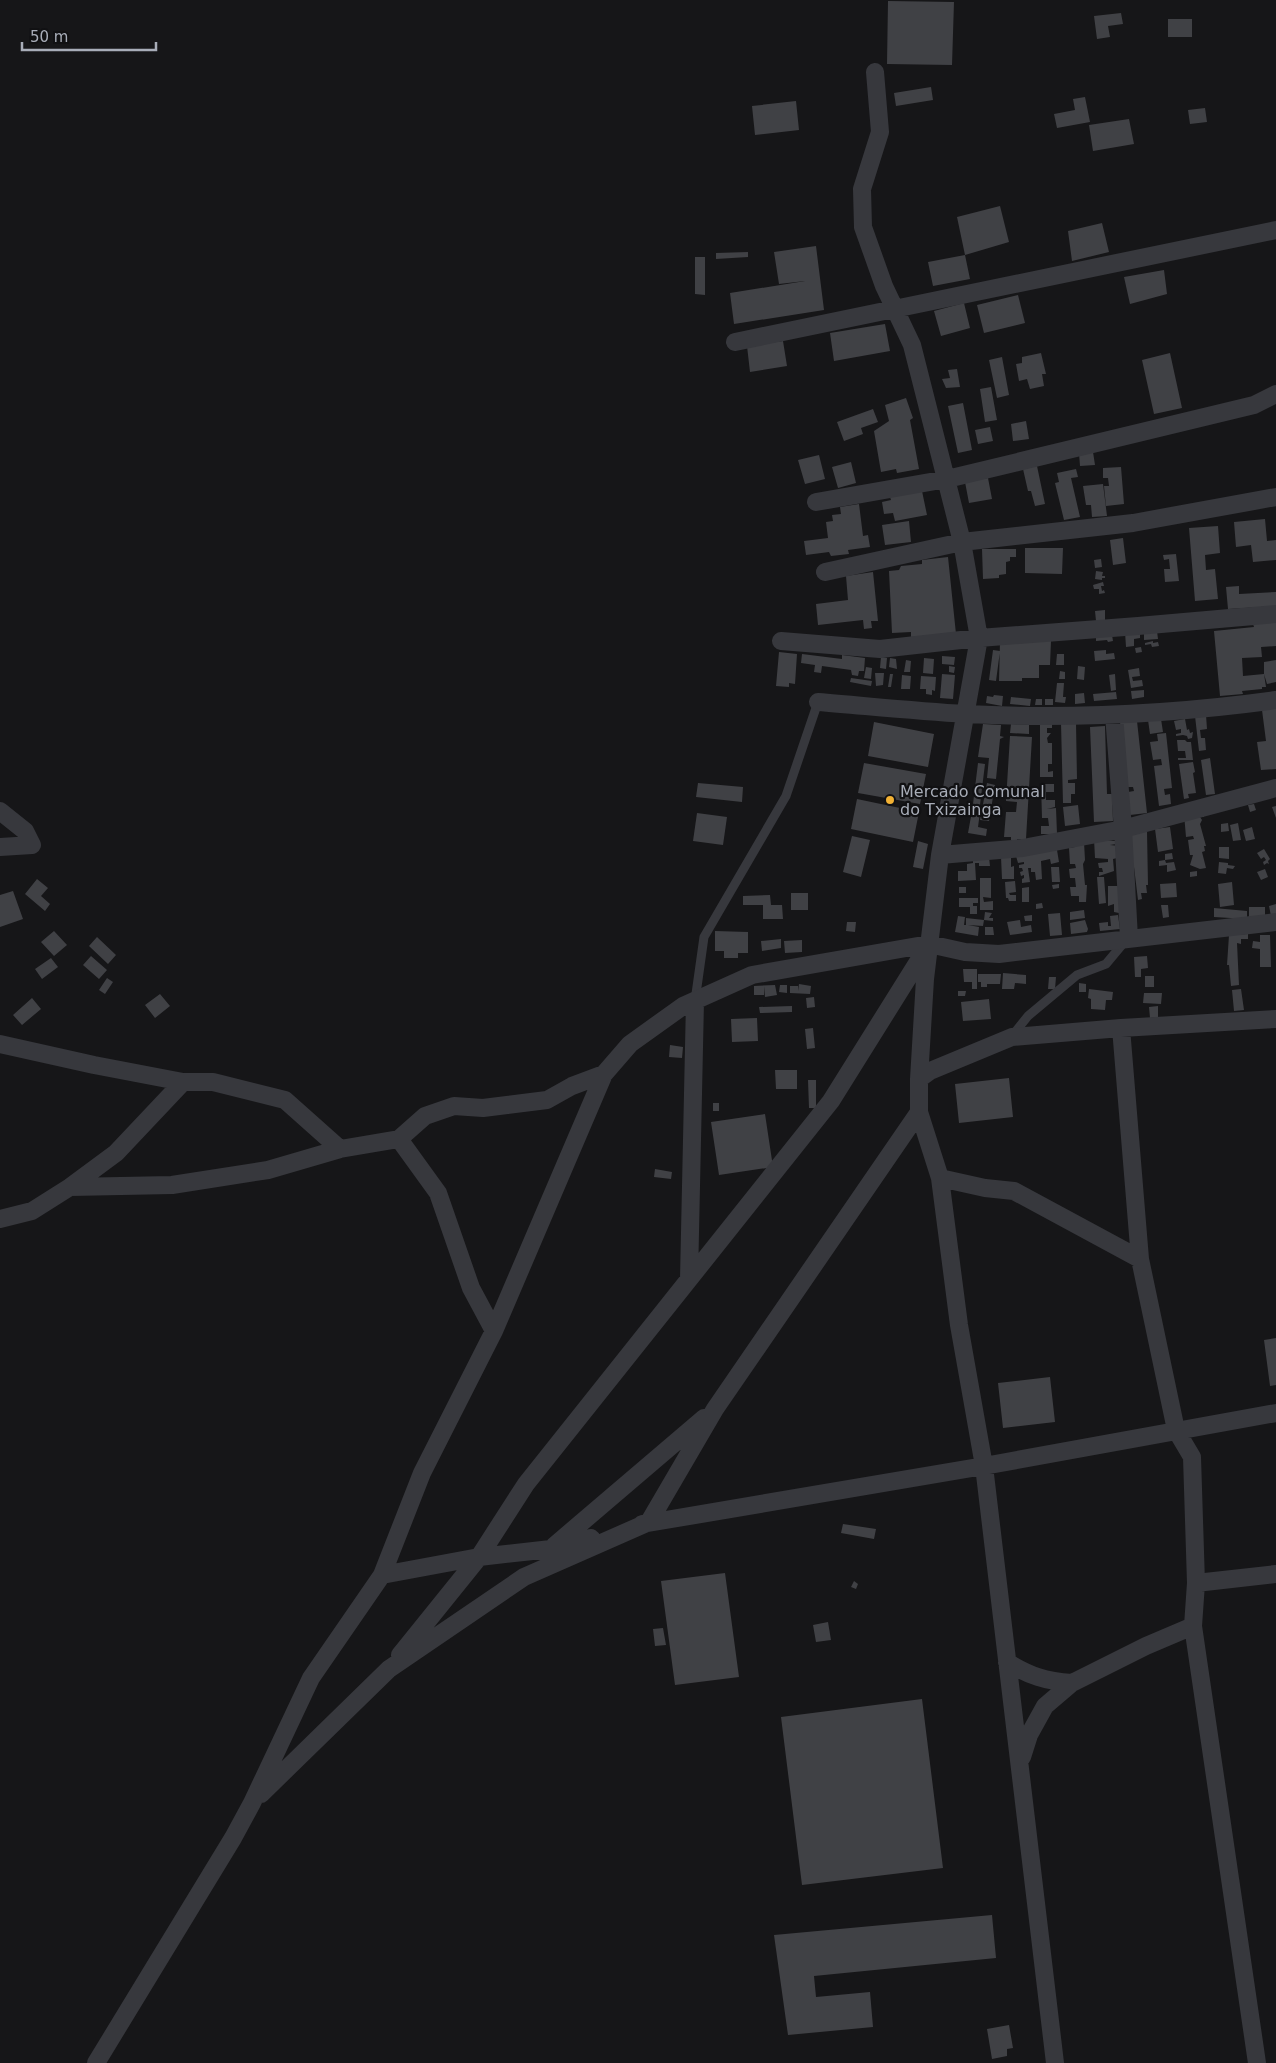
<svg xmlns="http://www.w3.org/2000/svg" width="1276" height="2063" viewBox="0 0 1276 2063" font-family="'DejaVu Sans',sans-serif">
	<rect width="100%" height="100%" fill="#161618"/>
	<!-- building -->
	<path fill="#404145" d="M888 1 954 2 952 65 887 64Z
		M1121 13 1123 24 1108 26 1110 37 1097 39 1094 16Z
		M1168 19H1192V37H1168Z
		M931 87 933 100 896 106 894 93Z
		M1085 97 1090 122 1057 128 1054 114 1075 110 1073 99Z
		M796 101 799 130 755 135 752 106Z
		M1205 108 1207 122 1190 124 1188 110Z
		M1129 119 1134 144 1093 151 1089 125Z
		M1000 206 1009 242 965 255 957 217Z
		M1102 223 1109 252 1072 261 1068 231Z
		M816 246 824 310 734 324 730 293 805 281 779 284 774 252Z
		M748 252V257L716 259V253Z
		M965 255 970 279 933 286 928 262Z
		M695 257H705V295L695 294Z
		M1164 270 1167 294 1130 304 1124 277Z
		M1018 295 1025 323 984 333 977 305Z
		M964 303 970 328 941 336 934 311Z
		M885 324 890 351 834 361 830 333Z
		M783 341 787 366 750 372 747 346Z
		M1041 353 1046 374H1042L1044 386 1030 389 1027 379 1019 381 1016 364 1022 363V357Z
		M1170 353 1182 408 1154 414 1142 360Z
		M1002 357 1009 395 997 398 989 360Z
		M957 369 960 387 946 388 942 379 950 378 948 370Z
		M991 387 997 420 985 422 980 389Z
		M906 398 913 418 910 420 919 469 897 473 896 469 881 472 874 431 889 421 885 405Z
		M963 403 972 450 958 453 948 406Z
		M873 409 878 422 861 428 863 434 844 441 837 422Z
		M1026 421 1029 439 1013 441 1011 424Z
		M990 427 993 441 978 444 975 430Z
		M1093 452 1095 465 1080 466 1079 453Z
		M819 455 825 479 805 484 798 460Z
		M851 462 856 483 838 488 832 467Z
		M1037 466 1045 504 1035 506 1031 491H1028L1023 469Z
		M1121 467 1124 504 1106 506 1104 486H1109L1108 478H1103V468Z
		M1076 469 1078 477 1071 478 1080 517 1064 520 1055 483 1059 482 1057 473Z
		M988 478 992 499 969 503 965 482Z
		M1103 484 1107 516 1092 517 1091 505H1086L1083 486Z
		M922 491 927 515 895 521 893 513 884 514 882 502 891 500 890 497Z
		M859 504 863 536 868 535 870 547 848 550 849 554 831 556 829 552 806 555 804 541 828 538 826 522 833 521 832 515 841 514 840 507Z
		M1265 519 1267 541 1276 540V560L1253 562 1251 545 1236 547 1234 522Z
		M909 521 911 542 885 545 882 525Z
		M1218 526 1220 553 1205 555 1206 570 1215 569 1218 599 1195 601 1189 528Z
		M1123 538 1126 563 1113 565 1110 540Z
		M1025 548H1063L1062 574 1025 573Z
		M982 549H1016V557H1010V561L1006 562V574L999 575V578L983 579Z
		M1176 554 1179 581 1165 582 1164 569H1170L1169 559 1164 560 1163 555Z
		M948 557 956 634 911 637V632L892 633 889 571 899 570 901 566 922 564V560Z
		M1101 559 1102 567 1095 568 1094 560Z
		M1096 571 1103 572 1102 576H1105V578H1102V580L1095 579Z
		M873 572 878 621H871L872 628 864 629 863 620 818 625 816 604 848 600 846 576Z
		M1103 582 1104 586H1101L1102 591 1104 590 1105 593 1099 594V589H1094L1093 585Z
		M1239 586V594L1276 592V606L1228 609 1226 587Z
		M1105 610V620L1096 621 1095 611Z
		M1276 622V646L1261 647 1262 657 1242 658 1243 676 1264 674V662L1276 660V682L1267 684 1264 674 1266 687H1262V689L1242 691 1243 694 1220 696 1214 631 1254 627 1253 624Z
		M1140 631V638L1134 639V646L1126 647 1125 632Z
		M1157 631 1158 639 1144 640V632Z
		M1112 635 1113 641 1108 642 1107 640 1096 641V637Z
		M1000 641H1051L1050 665H1039V678H1022V681H999Z
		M1153 641V643L1158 642 1159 646 1152 647 1151 644 1145 645V643Z
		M1141 647 1142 652 1136 653 1135 648Z
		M993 650 1000 651 996 681 989 680Z
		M1106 650V654L1114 653 1115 659 1095 661 1094 651Z
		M779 652 797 654 795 684 789 683V687L776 686Z
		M802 654 842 659V655L865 658 864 671H859L858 676 852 675 851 670 822 666 821 673 814 672 815 665 801 663Z
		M1057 654H1064V665H1056Z
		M942 656 955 657 954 665 942 664Z
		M881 657 887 658 886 669 880 668Z
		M890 658 896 659 897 669 889 667Z
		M924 658 934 659 933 674 923 673Z
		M906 660 911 661 910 672H904Z
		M949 666 955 667 954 673 949 672Z
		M1078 666 1085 667 1084 680 1077 679Z
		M866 667 872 668 871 679 864 678Z
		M1139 668 1140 676 1132 677 1133 681 1142 680 1143 686 1131 688 1128 670Z
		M1060 671 1065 672V679H1059Z
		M875 673H884L883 685 876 686Z
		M890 674H893L891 687H888Z
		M942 674 955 675 953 699 940 698Z
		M1115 674 1116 690 1111 691 1109 675Z
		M902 675 911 676 910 689H901Z
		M921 676 936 677 935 691 932 690V695L926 694V689H920Z
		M851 678 872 681 871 686 850 682Z
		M1057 683H1064L1063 697H1066L1065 703 1055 702Z
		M1144 690V697L1132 699 1131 691Z
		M1116 692 1117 699 1094 701 1093 694Z
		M1084 693 1085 703 1075 704V694Z
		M994 695 1003 696 1002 706 986 703 987 696 993 697Z
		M1011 697 1031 699 1030 706 1010 704Z
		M1036 699H1042V705H1035Z
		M1045 699H1053V705H1045Z
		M1276 708V769L1261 770 1257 742 1266 741 1262 710Z
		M1206 715 1207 729 1200 730 1201 738H1205L1206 750 1199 751 1195 716Z
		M1161 719 1163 732 1150 734 1148 720Z
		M1185 719 1187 730 1189 729 1190 733 1193 732 1192 738 1188 739 1187 736 1183 735 1176 736V734L1181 733V729L1176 730 1174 721Z
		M1137 721 1147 813 1130 815 1128 792 1134 791 1133 787H1127L1120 722Z
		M874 722 934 734 928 767 868 756Z
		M1052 723V728H1047V733H1051L1047 738 1048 743H1052V764H1048V772L1053 771V777H1040V724Z
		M1061 723H1076L1077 779 1068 780V783H1075V794H1071V803H1063Z
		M983 724 1001 725 1000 736 1004 737 1000 739 996 779 987 778 989 758 978 757Z
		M1011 724 1029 725V734L1010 733Z
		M1105 726 1107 794H1112L1113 821 1094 822 1090 727Z
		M1166 733 1172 788 1164 789 1165 795 1170 794 1171 804 1159 806 1154 766 1162 765 1161 759 1153 760 1150 742 1158 741 1157 734Z
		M1010 736 1032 737 1026 839H1017V840H1011V837H1004L1006 812H1016L1017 802 1006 801Z
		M1177 740H1185L1187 742H1191L1193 760H1178V758H1186L1185 751H1178Z
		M1210 758 1215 794 1206 795 1201 760Z
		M1193 762 1195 772 1193 773 1196 793 1188 794 1189 798 1184 799 1179 764Z
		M864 763 926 774 920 804 858 793Z
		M978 763 985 764 980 805 973 804Z
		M698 783 743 787 742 802 696 797Z
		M987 783 995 785 989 821 980 820Z
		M1041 784H1054V792H1046V800H1055V807L1047 809 1056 808 1057 834H1041V826H1049L1048 818H1042Z
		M857 799 919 812 913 842 851 829Z
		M1254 804 1256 810 1250 812 1248 805Z
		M1078 805 1080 824 1065 826 1063 807Z
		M1276 806V818L1272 807Z
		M972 811 980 812 978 827 987 829 986 836 968 833Z
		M1204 812V817H1200L1202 820 1200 824 1206 846H1204L1205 851 1202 852 1206 868 1200 869 1190 865 1193 855H1190L1188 840 1194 839 1193 836 1186 837 1184 814Z
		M697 813 727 817 723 845 693 841Z
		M1228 823 1229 831 1221 832V824Z
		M1238 823 1241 840 1233 841 1230 825Z
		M1170 827 1173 849 1158 852 1155 829Z
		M1252 827 1255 839 1246 841 1243 830Z
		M1147 831 1148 885H1146L1147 893H1141L1142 899 1138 900 1134 867H1131L1128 832Z
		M852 836 870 840 861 877 843 872Z
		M1094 839 1116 841V844L1110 845 1119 846 1117 858 1113 859 1114 871 1099 876V872H1103L1102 868H1099L1098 863 1108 862V859L1095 858Z
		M918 841 928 844 923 869 913 867Z
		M1084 842 1085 860 1083 864 1085 885H1087L1086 902H1079V896H1071L1070 887H1076L1075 878H1070L1069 869 1076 868 1075 864H1070L1069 848 1075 847V843Z
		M1219 847H1229V859L1219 858Z
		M1264 849 1270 859 1268 861 1269 864 1267 863 1264 865 1263 862 1266 860 1264 857 1261 859 1257 853Z
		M1057 850 1059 862 1051 864 1050 859 1041 861 1042 879 1036 880 1035 872H1031V868H1028L1030 882 1022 883V879L1024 878V875L1021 876 1020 872 1023 871 1022 868H1019V865L1024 864V862L1018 863 1016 856Z
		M1172 853 1173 859 1165 860V854Z
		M989 857 990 866H979V863H975L976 880 958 881V871H967V864L973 863V858Z
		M1001 857H1011V867L1014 866V879H1002Z
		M1165 860 1166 863 1174 862 1176 870 1167 872V865L1159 866V861Z
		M1219 862 1228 863V865L1235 866 1233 869 1227 868 1226 874 1218 873Z
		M1051 867H1059L1060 882H1052Z
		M1265 869 1268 877 1261 880 1257 872Z
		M1197 871V876L1190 877V872Z
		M1097 877H1104L1106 903 1099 904Z
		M980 878H991V898L983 897 984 902 993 901V910H980Z
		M37 879 48 888 41 896 50 904 45 911 25 894Z
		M1015 881 1016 892 1009 893 1010 895H1016V901H1009L1008 898H1006L1005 882Z
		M1232 882 1234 905 1220 907 1218 884Z
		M1176 883 1177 897 1161 898 1160 884Z
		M1059 884V888L1053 889 1052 885Z
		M1108 886H1119V913L1114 912V904L1108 906Z
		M959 887H966V893H959Z
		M1029 887V902H1022V888Z
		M13 891 23 919 0 927V895Z
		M791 893H808V910H791Z
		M770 895 771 905H782L783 919H763V905H743V896Z
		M959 898H978V903H973V906H977V914H970V907H959Z
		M1042 903 1043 908 1036 909V904Z
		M1276 904V915L1271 916 1269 906Z
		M1161 905H1168L1169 917 1163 918Z
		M1249 907H1265V918H1249Z
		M1214 908 1247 911V919L1214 917Z
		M1084 910 1085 918 1070 920V912Z
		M985 912 992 913 989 918H993V921L984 920Z
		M1060 913 1062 935 1050 936 1048 914Z
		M1032 915V921H1025L1024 916Z
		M1118 915 1120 929 1100 931 1099 923 1108 922V926H1111L1110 916Z
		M958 916 965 917 964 925H966V918L984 920 983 926 968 925 979 927 978 936 955 932Z
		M1020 920 1021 927 1031 925 1032 932 1010 935 1007 922Z
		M1085 920 1088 929 1087 932 1071 934 1070 923Z
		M847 922H856L855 932 846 931Z
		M985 927H993L994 935H985Z
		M54 931 67 945 54 956 41 942Z
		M715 931 748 932V953H738V958H724V951H715Z
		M1248 934V939H1241V944L1237 943 1239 985 1231 986 1229 965H1227L1229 935Z
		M1260 935H1270L1271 967H1260V949L1252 948 1253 941 1260 942Z
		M97 937 116 955 108 964 89 946Z
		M781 939V948L762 951 761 941Z
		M802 940V952L785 953 784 941Z
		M91 956 107 970 99 979 83 965Z
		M1147 956 1148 968 1141 969V977H1135L1134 957Z
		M51 958 58 967 42 979 35 969Z
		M963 969H977V989H972V982H964Z
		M1003 973 1026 975V984L1015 983 1014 989H1002Z
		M978 974H1001L1000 984H987V987H981V982H978Z
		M1145 976H1154V987H1145Z
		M1049 977H1056L1055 989H1048Z
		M107 978 113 982 105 994 99 990Z
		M1079 983 1086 984V992H1079Z
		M799 984 811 986 810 994 790 993V986H798V991Z
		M775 985 777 995 765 997 764 986V995H754V986Z
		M780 985H787V993L779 992Z
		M1089 989 1113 992 1112 1000H1106L1105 1010 1091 1009V999L1088 998Z
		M1241 989 1244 1010 1234 1011 1232 990Z
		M958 991H966L965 996H958Z
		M1144 993H1162L1161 1004 1143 1003Z
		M160 994 170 1006 155 1018 145 1005Z
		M814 997 815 1007 807 1008 806 998Z
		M32 998 41 1009 22 1025 13 1015Z
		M989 999 991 1019 963 1021 961 1002Z
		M792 1006V1012L760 1013 759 1007Z
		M1158 1006V1017L1150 1018 1149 1007Z
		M757 1018 758 1041 732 1042 731 1019Z
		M813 1028 815 1048 807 1049 805 1029Z
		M670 1045 683 1047 682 1058 669 1057Z
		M775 1070H797V1089H776Z
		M1009 1078 1013 1117 959 1123 955 1084Z
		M808 1080H816V1108H809Z
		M713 1103H719V1111H713Z
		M765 1114 773 1167 719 1175 711 1122Z
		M655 1169 672 1172 671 1179 654 1177Z
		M1276 1338V1385L1270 1386 1264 1340Z
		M1050 1377 1055 1422 1003 1428 998 1383Z
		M843 1524 876 1529 874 1539 841 1533Z
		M725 1573 739 1677 675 1685 661 1581Z
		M854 1581 858 1584 856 1589 851 1587Z
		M828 1622 831 1640 816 1642 813 1625Z
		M663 1628 666 1645 655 1646 653 1629Z
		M922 1699 943 1868 802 1885 781 1717Z
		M992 1915 996 1958 814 1976 816 1997 870 1992 873 2027 788 2035 774 1935Z
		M1009 2025 1013 2048 1007 2049V2056L992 2059 987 2029Z"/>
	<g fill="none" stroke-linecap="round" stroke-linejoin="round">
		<!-- service -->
		<path stroke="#37383d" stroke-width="9" d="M695 1001 704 937 786 796 818 702
			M1012 1036 1028 1016 1077 975 1106 964 1126 940"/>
		<!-- minor -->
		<path stroke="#37383d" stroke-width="18" d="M875 72 880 132 862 189 863 227 884 286 912 345 962 542 979 638 940 855 925 979 919 1079V1112L940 1178 959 1325 984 1466 1055 2063
			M735 342 1276 230
			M816 502 947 479 1254 405 1276 394
			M825 572 962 542 1133 523 1276 497
			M781 641 880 649 979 638 1138 626 1276 614
			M818 702C867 706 916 711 966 714 1069 719 1174 714 1276 700
			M1114 715 1123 829 1129 938
			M0 811 25 831 32 845 0 847
			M940 855 1023 848 1123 829 1276 788
			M1121 1028 1140 1259 1176 1430 1192 1457 1196 1583 1193 1626 1257 2063
			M0 1044 94 1065 183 1082H213L285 1100 340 1149 399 1139 438 1193 471 1288 494 1331 422 1473 382 1575 311 1678 252 1803 233 1838 96 2063
			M919 1079 930 1071 1012 1037 1121 1028 1276 1019
			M399 1139 425 1116 454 1106 483 1108 547 1100 572 1086 604 1074
			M940 1178 985 1188 1014 1191 1140 1259
			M70 1187 172 1185 268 1170 340 1149
			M0 1219 32 1211 70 1187 116 1153 183 1082
			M689 1279 695 1001
			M494 1331 604 1074 630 1044 683 1006 752 975 929 944 965 952 999 954 1276 922
			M642 1524 984 1466 1276 1413
			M554 1546 704 1418
			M382 1575 479 1557 551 1549 591 1538
			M1196 1583 1276 1574
			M400 1655 479 1557 526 1484 831 1101 926 949
			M1007 1662C1030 1676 1045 1681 1072 1683
			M1022 1757 1029 1735 1045 1706 1072 1683 1146 1646 1193 1626
			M261 1794 389 1669 524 1577 649 1522 715 1409 919 1112"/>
	</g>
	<!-- markers -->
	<circle fill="#f2b134" stroke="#111113" stroke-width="2" cx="890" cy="800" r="5"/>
	<g text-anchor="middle" stroke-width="4.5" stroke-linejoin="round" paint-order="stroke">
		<!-- poi labels -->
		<g font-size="16" fill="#a8adb8" stroke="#111113" text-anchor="start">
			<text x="900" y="797">Mercado Comunal<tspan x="900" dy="18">do Txizainga</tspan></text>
		</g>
	</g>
	<!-- scale -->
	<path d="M22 42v8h134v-8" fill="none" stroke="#a8adb8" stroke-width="2.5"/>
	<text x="30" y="42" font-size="15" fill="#a8adb8" stroke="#111113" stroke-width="4" paint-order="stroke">50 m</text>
</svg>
